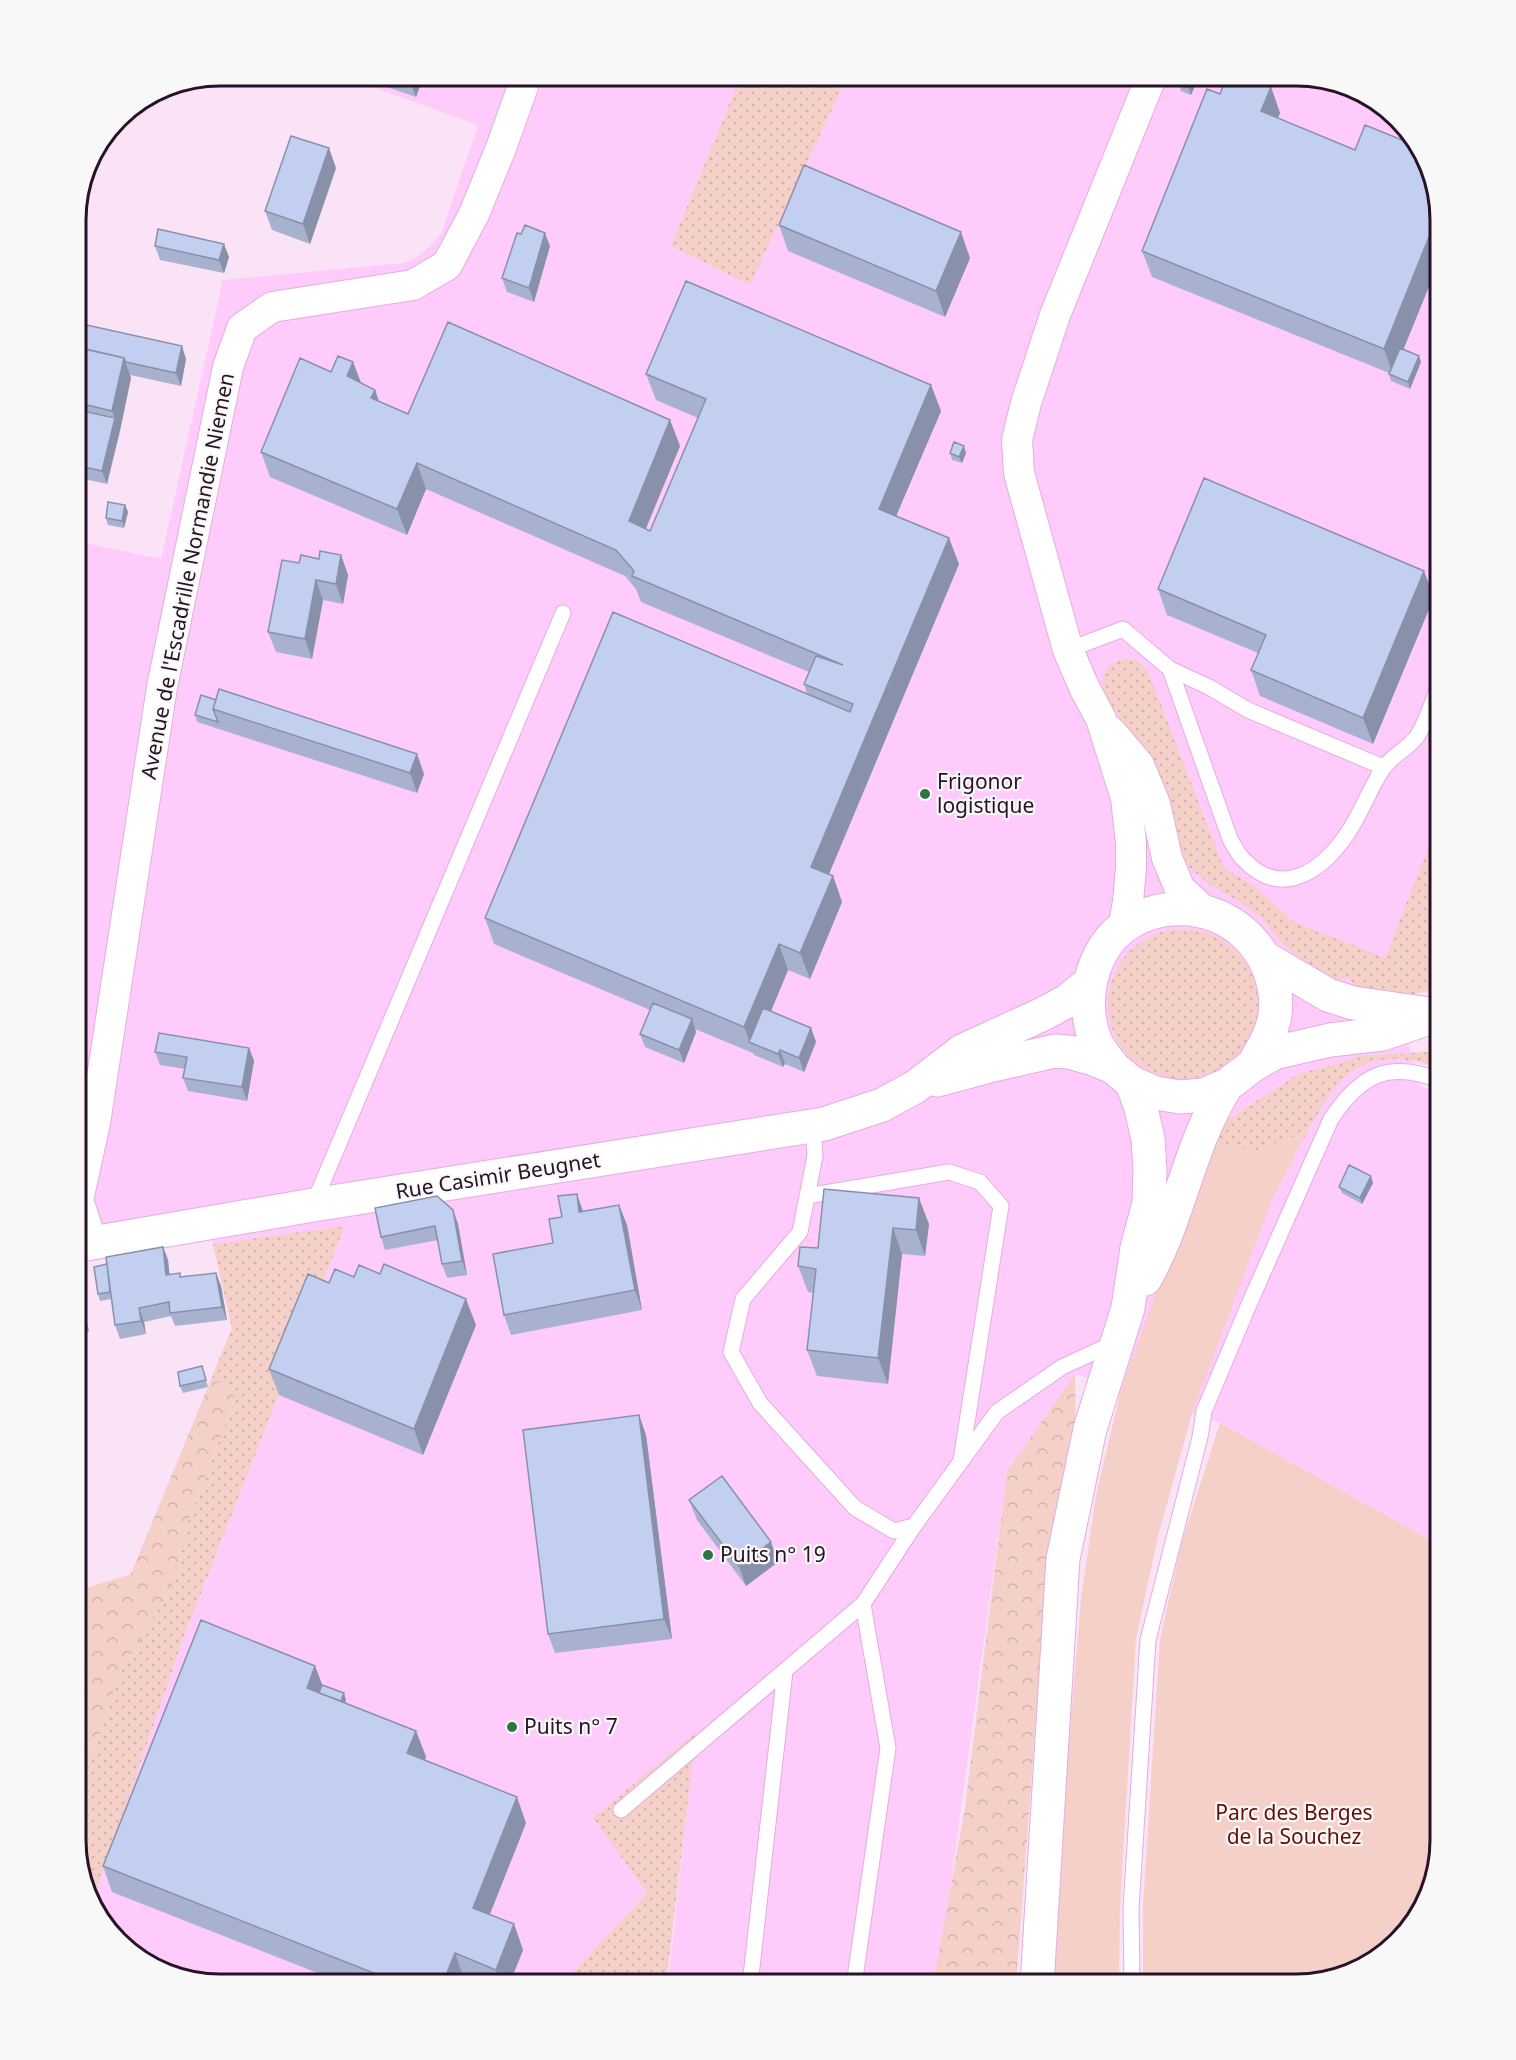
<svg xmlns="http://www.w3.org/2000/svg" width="1516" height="2060" viewBox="0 0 1516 2060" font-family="'Noto Sans',sans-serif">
	<defs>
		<pattern id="grass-dots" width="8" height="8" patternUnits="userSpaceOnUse" patternTransform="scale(1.5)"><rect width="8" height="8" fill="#f5d0c9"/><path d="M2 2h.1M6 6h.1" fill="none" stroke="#d2b2ac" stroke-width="1.8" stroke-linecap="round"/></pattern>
		<pattern id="forest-crowns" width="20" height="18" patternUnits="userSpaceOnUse" patternTransform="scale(1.5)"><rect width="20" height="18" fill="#f5d0c9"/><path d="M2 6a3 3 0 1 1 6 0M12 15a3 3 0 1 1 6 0" fill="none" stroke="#d2b2ac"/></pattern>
	</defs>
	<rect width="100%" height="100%" fill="#fae2f7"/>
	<!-- built -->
	<path fill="#ffcbfa" d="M365 75H741L671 246 750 284 848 75H1305L1369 95 1421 147 1441 220V815L1386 959 1420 1086 1441 1095V1546L1220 1423 1075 1374 1007 1471 937 1985H668L695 1733 647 1892 561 1985H211L147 1965 95 1913 92 1904 183 1639 345 1227 213 1244 203 1211 75 1229V541L161 559 223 280 403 263 415 258 429 247 441 234 478 125 362 83Z"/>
	<!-- grass -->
	<path fill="url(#grass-dots)" d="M741 75H848L750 285 671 246Z
		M1128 659 1138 661 1148 671 1224 868 1256 887 1292 921 1385 958 1441 815V988L1396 998 1354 986 1349 977 1338 981H1328L1283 944 1262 919 1237 900 1210 885 1189 867 1176 844 1126 728 1104 693 1103 676 1109 666 1118 661Z
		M1108 1004a75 75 0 1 1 150 0a75 75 0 1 1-150 0Z
		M1441 1051V1070C1425 1062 1408 1059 1391 1059 1342 1060 1325 1103 1303 1140L1296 1136 1254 1151 1210 1141 1224 1122 1300 1073 1340 1063 1358 1056Z
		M345 1226 183 1639 92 1904 75 1840V1746L94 1752 118 1677 177 1577 188 1521 236 1397 212 1377 232 1328 213 1244Z
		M696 1732 666 1985H561L647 1893 593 1818Z"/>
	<!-- forest -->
	<path fill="url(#forest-crowns)" d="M1075 1374 1076 1438 1048 1558 1016 1985H933L965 1808 1007 1471Z
		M212 1377 236 1397 188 1521 177 1577 118 1677 94 1752 75 1746V1612L80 1590 131 1574Z"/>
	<!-- green -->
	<path fill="#f5d0c9" d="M1296 1136 1303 1140 1271 1202 1192 1414 1158 1536 1136 1639 1120 1907 1119 1985H1052L1063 1811 1081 1599 1096 1495 1121 1390 1210 1141 1254 1151Z
		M1220 1423 1441 1546V1840L1422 1912 1369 1965 1296 1985H1143V1906L1160 1640 1181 1545Z"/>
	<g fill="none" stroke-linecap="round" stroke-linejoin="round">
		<!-- service casing -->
		<g stroke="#e5ace0" stroke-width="17">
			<path id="service" d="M1068 650 1123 629 1170 669 1209 687 1248 710 1383 767
				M1170 669 1230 839C1234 846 1238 854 1243 859 1281 900 1322 871 1347 834 1361 814 1369 790 1382 770 1390 756 1409 749 1418 735 1428 718 1434 697 1441 680
				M813 1126 815 1156 800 1232 743 1299 731 1352 760 1403 855 1508 894 1531 914 1526 997 1412 1062 1367 1116 1342
				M807 1196 949 1172 980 1182 1001 1206 961 1460
				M313 1205 563 613
				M621 1810 863 1604 914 1526
				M750 1985 785 1671
				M854 1985 888 1748 863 1604
				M1132 1985 1131 1909 1148 1640 1200 1437 1204 1411 1250 1302 1331 1119C1361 1074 1389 1060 1441 1081"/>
		</g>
		<!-- minor casing -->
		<g stroke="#e5ace0" stroke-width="32">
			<path id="minor" d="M1111 732 1139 765 1155 804 1167 858 1180 889 1204 911
				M1123 928 1128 902 1131 867V843L1126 798 1101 719 1085 689 1068 650 1019 473 1017 440 1026 403 1055 315 1152 75
				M92 1243 78 1200 95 1123 162 687 228 367 242 328 272 307 413 285 447 265 474 214 501 148 527 75"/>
		</g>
		<!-- secondary casing -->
		<g stroke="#e5ace0" stroke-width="35">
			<path id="secondary" d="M1265 958 1328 995 1353 1003 1430 1014
				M1113 1067C1107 1059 1099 1050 1095 1040 1079 996 1093 939 1138 918 1190 894 1251 918 1270 972 1283 1010 1273 1034 1252 1066
				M937 1080 989 1066 1055 1051 1069 1052 1091 1058 1113 1067 1132 1083 1155 1093 1180 1097 1204 1095 1227 1085 1252 1066 1274 1053 1330 1040 1382 1034 1441 1014
				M75 1246 313 1205 824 1124 882 1105 915 1087 962 1051 1043 1014 1067 1001 1089 983
				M1145 1279C1180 1218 1188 1146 1227 1085
				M1037 1985 1063 1559 1090 1429 1128 1308 1137 1248 1149 1203 1150 1168 1148 1139 1141 1108 1132 1083"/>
		</g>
		<!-- service -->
		<use href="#service" stroke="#fff" stroke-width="15"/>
		<!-- minor -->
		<use href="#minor" stroke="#fff" stroke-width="30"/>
		<!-- secondary -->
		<use href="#secondary" stroke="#fff" stroke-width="33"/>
	</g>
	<!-- wall -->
	<path fill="#a8b2cf" d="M365 75H424L416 97 367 80Z
		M1198 79 1191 95 1181 91 1179 84Z
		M1271 87 1280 113 1278 118 1441 220V257L1403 350 1421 362 1410 389 1391 381 1389 374V373L1152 277 1142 251 1220 94Z
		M336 168 310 244 272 230 265 211Z
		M779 225 970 258 945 317 788 251Z
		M155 246 229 257 224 273 160 260Z
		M550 246 534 302 507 292 502 278Z
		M75 347 186 359 181 386 130 375 131 378 107 484 75 477Z
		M353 362 361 383 375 390 379 401 408 414 670 420 680 446 646 529 650 531 698 418 656 400 646 374 931 385 941 411 896 516 959 564 829 874 833 876 842 902 810 979 788 970 771 1011 811 1028 816 1042 804 1072 785 1064 783 1067 754 1055 753 1053 695 1029 696 1032 684 1063 645 1047 640 1034 650 1010 494 944 485 918 807 694 804 684 809 672 641 602 636 589 625 576 426 489 407 535 270 477 261 452 331 372Z
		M950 453H966L962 463 952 460Z
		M125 505 128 512 124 528 108 525 106 518Z
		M341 555 348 575 343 604 323 600 312 659 276 652 268 632 299 563Z
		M1158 589 1434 597 1373 744 1260 696 1251 670 1258 653 1167 615Z
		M216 700 417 754 424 774 417 793 197 722 195 715Z
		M249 1048 254 1061 247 1101 188 1091 183 1078 185 1069 160 1065 155 1052Z
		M1373 1183 1362 1204 1342 1193 1339 1187Z
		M824 1189 929 1224 925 1256 902 1254 888 1384 817 1376 807 1350 813 1293 808 1292 798 1266 818 1248Z
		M619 1205 627 1225 642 1310 511 1335 504 1315 553 1243 562 1217 583 1211Z
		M453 1210 458 1224 467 1275 447 1278 442 1264 438 1240 385 1250 381 1237Z
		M163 1247 168 1260 169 1275 180 1273 181 1277 216 1273 221 1286 227 1320 175 1326 171 1316 144 1322 146 1334 120 1339 115 1325 111 1299 100 1301 98 1294 107 1264Z
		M354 1277 476 1325 423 1455 279 1395 269 1369 329 1283Z
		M75 1285 81 1298 89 1332 75 1335Z
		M202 1366 208 1387 183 1393 180 1386Z
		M639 1415 646 1435 672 1639 555 1653 548 1634Z
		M689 1500 778 1562 746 1586 697 1520Z
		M315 1666 322 1685 346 1700 345 1703 416 1731 426 1757 424 1760 526 1823 490 1914 514 1924 523 1950 509 1985H478L464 1979 462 1985H348L112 1892 103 1866Z"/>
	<!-- shaded-wall -->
	<path fill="#8891a9" d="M414 75H424L416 97 411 84Z
		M1194 75H1197L1198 79 1191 95 1189 88Z
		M1271 87 1280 113 1270 137 1261 111Z
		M329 148 336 168 310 244 303 224Z
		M1435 222 1441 238V257L1393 375 1384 349Z
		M961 232 970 258 945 317 936 291Z
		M545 233 550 246 534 302 529 288Z
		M224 244 229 257 224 273 219 260Z
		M182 346 186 359 181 386 176 373Z
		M1419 356 1421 362 1410 389 1408 382Z
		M124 358 131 378 120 431 112 411Z
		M353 362 363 388 347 376Z
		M931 385 941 411 888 535 879 509Z
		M375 390 384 416 371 398Z
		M115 418 120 431 107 484 102 471Z
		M670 420 680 446 638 547 629 521Z
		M964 446 966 453 962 463 959 457Z
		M417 463 426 489 407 535 397 509Z
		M125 505 128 512 124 528 122 521Z
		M949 538 959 564 821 893 811 867Z
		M341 555 348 575 343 604 336 584Z
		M1424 571 1434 597 1373 744 1363 718Z
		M316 580 323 600 312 659 305 639Z
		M417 754 424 774 417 793 410 773Z
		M833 876 842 902 810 979 800 953Z
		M779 944 788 970 757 1045 750 1042 744 1027Z
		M692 1019 696 1032 684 1063 679 1050Z
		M811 1028 816 1042 804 1072 799 1058Z
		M249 1048 254 1061 247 1101 242 1087Z
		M780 1050 785 1064 783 1067 778 1054Z
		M1371 1176 1373 1183 1362 1204 1360 1198Z
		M577 1194 584 1214 579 1212Z
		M919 1198 929 1224 925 1256 916 1230Z
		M619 1205 627 1225 642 1310 635 1290Z
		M453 1210 458 1224 467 1275 462 1261Z
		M893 1228 902 1254 888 1384 878 1358Z
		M163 1247 168 1260 171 1288 166 1275Z
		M216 1273 221 1286 227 1320 222 1307Z
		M77 1285 81 1298 89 1332 84 1319Z
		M466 1299 476 1325 423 1455 414 1429Z
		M139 1308 144 1322 146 1334 141 1321Z
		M639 1415 646 1435 672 1639 664 1619Z
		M771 1542 778 1562 746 1586 739 1566Z
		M315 1666 325 1692 318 1709 307 1688Z
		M344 1693 346 1700 337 1722 335 1716Z
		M416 1731 426 1757 417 1779 407 1753Z
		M517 1797 526 1823 482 1934 473 1908Z
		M514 1924 523 1950 509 1985H501L496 1970Z
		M455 1953 464 1979 462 1985H442Z"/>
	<!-- building -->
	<path fill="#c3cff1" stroke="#8891a9" stroke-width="1.5" d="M386 75H414L411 84Z
		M1182 75H1194L1189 88 1179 84Z
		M1227 75H1241L1271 87 1261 111 1355 150 1365 125 1422 148 1441 220V224L1435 222 1384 349 1142 251 1207 89 1220 94Z
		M291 136 329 148 303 224 265 211Z
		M804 165 961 232 936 291 779 225Z
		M525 225 545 233 529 288 502 278 517 233 521 234Z
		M158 229 224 244 219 260 155 246Z
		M686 281 931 385 879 509 949 538 811 867 833 876 800 953 779 944 744 1027 485 918 613 612 850 712 853 704 804 684 816 656 843 665 632 576 634 571 616 550 417 463 397 509 261 452 300 358 331 372 338 356 353 362 347 376 375 390 371 398 408 414 448 322 670 420 629 521 650 531 706 399 646 374Z
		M82 324 182 346 176 373 126 362 124 358 77 347Z
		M75 347 124 358 112 411 75 402Z
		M1400 348 1419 356 1408 382 1389 374Z
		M78 410 115 418 102 471 75 465V422Z
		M954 442 964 446 959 457 950 453Z
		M1204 478 1424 571 1363 718 1251 670 1266 635 1158 589Z
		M108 502 125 505 122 521 106 518Z
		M320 551 341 555 336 584 316 580 305 639 268 632 282 560 299 563 301 555 319 559Z
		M219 689 417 754 410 773 213 709Z
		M201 695 216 700 213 709 218 722 195 715Z
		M653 1003 692 1019 679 1050 640 1034Z
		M763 1008 811 1028 799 1058 780 1050 778 1054 749 1042Z
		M159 1033 249 1048 242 1087 183 1078 187 1057 155 1052Z
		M1349 1165 1371 1176 1360 1198 1339 1187Z
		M824 1189 919 1198 916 1230 893 1228 878 1358 807 1350 816 1269 798 1266 800 1247 818 1248Z
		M577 1194 579 1212 619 1205 635 1290 504 1315 493 1254 553 1243 549 1219 562 1217 558 1196Z
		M437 1196 453 1210 462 1261 442 1264 435 1226 381 1237 375 1208Z
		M163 1247 166 1275 180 1273V1277L216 1273 222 1307 170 1313 169 1302 139 1308 141 1321 115 1325 106 1257Z
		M107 1264 110 1292 98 1294 94 1267Z
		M384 1264 466 1299 414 1429 269 1369 308 1274 329 1283 335 1269 354 1277 359 1265 380 1274Z
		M75 1285H77L84 1319 75 1320Z
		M202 1366 206 1380 180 1386 178 1372Z
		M639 1415 664 1619 548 1634 523 1430Z
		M722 1476 771 1542 739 1566 689 1500Z
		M201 1620 315 1666 307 1688 416 1731 407 1753 517 1797 473 1908 514 1924 496 1970 455 1953 442 1985H404L103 1866Z
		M322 1685 344 1693 341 1701 319 1693Z"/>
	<!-- markers -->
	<g fill="#2d7440" stroke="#f8f8f8" stroke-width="2">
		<circle cx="925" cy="794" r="6"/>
		<circle cx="708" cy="1555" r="6"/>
		<circle cx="512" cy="1727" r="6"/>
	</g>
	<g text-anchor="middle" stroke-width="4.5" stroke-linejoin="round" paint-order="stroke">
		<!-- street labels -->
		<g font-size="21" fill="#271226" stroke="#f8f8f8">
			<text transform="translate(188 576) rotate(-79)" y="7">Avenue de l'Escadrille Normandie Niemen</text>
			<text transform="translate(498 1176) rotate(-9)" y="7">Rue Casimir Beugnet</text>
		</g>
		<!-- poi labels -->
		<g font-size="21" fill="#271226" stroke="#f8f8f8" text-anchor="start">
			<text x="937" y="789">Frigonor<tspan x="937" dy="24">logistique</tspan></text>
			<text x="720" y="1562">Puits n° 19</text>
			<text x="524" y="1734">Puits n° 7</text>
		</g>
		<!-- park labels -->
		<g font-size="21" fill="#660d07" stroke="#f8f8f8">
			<text x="1294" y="1820">Parc des Berges<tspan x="1294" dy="24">de la Souchez</tspan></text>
		</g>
	</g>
	<!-- crop -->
	<path d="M0 0H1516V2060H0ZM220 86H1296A134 134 0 0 1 1430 220V1840A134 134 0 0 1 1296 1974H220A134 134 0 0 1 86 1840V220A134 134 0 0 1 220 86Z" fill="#f8f8f8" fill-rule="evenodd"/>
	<path fill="none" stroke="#271226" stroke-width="3" d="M220 86H1296A134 134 0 0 1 1430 220V1840A134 134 0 0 1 1296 1974H220A134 134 0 0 1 86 1840V220A134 134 0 0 1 220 86Z"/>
</svg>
